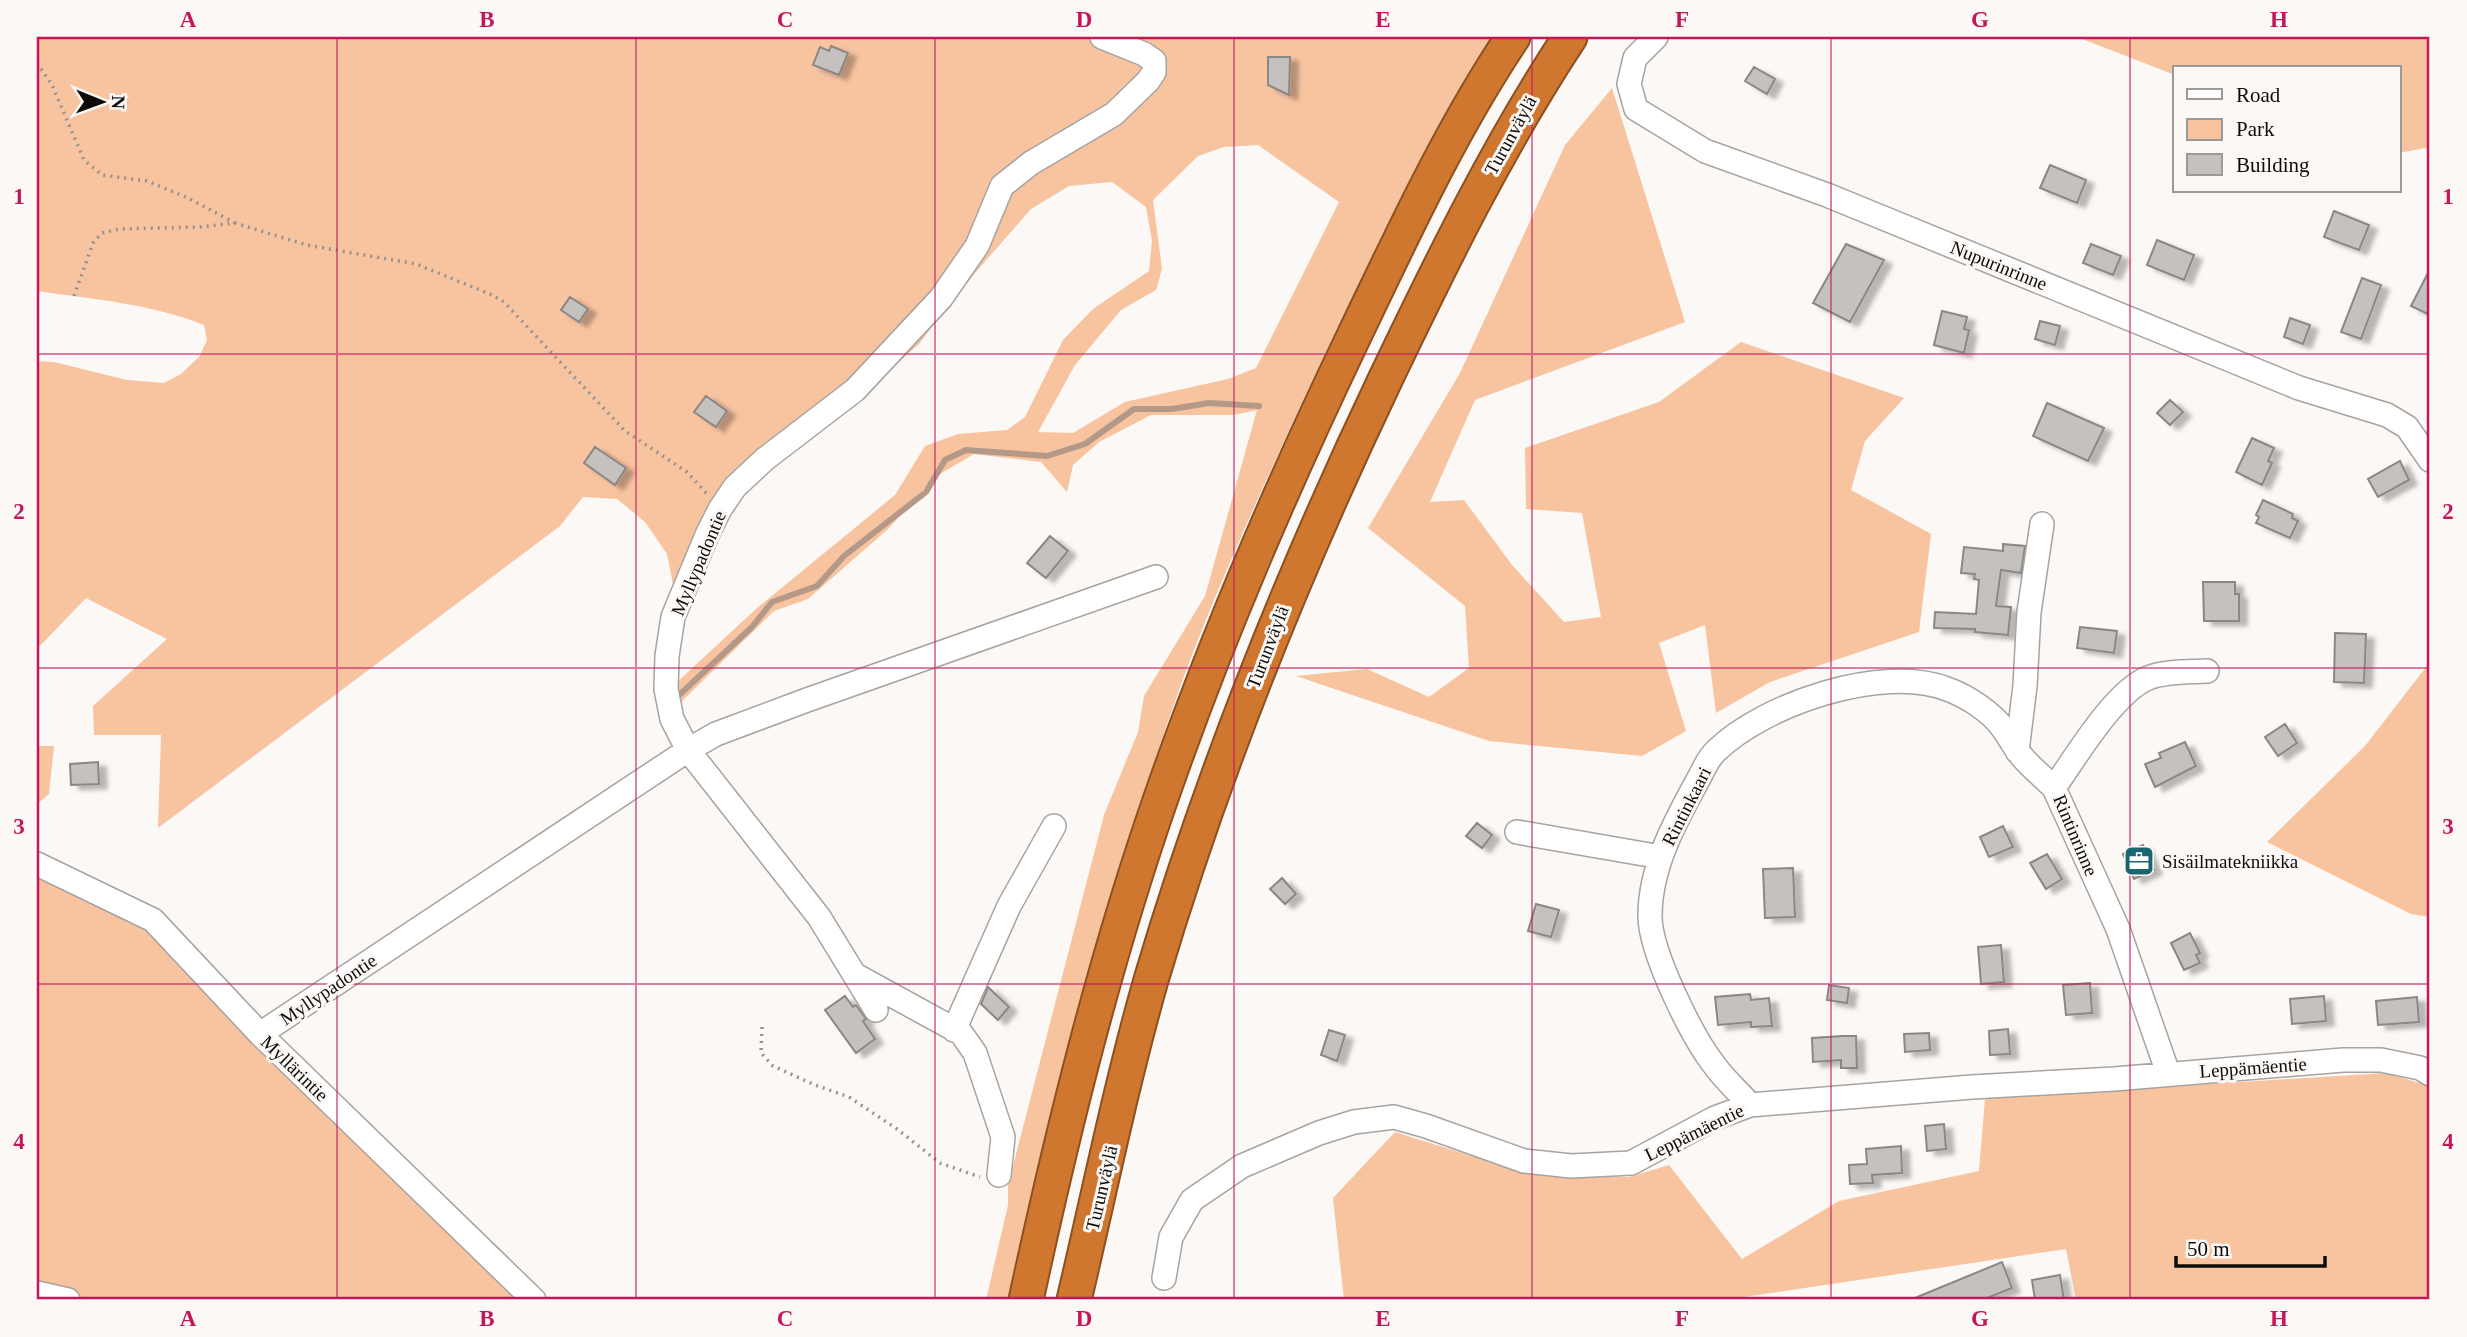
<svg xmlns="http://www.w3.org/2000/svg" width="2467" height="1337" viewBox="0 0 2467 1337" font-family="'Times New Roman',serif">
	<defs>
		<filter id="shadow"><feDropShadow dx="8" dy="4.5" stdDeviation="2" flood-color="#0004"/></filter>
	</defs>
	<rect width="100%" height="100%" fill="#fcf8f5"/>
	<!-- green -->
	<path fill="#f8c39f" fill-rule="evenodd" d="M37 37H1498C1423 152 1362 274 1304 398 1260 493 1216 589 1180 687 1151 769 1124 852 1099 934 1064 1054 1039 1178 1012 1300H986L1008 1205V1185L1104 815 1138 732 1144 696 1205 596 1257 410 1233 415H1151L1099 442 1073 465 1067 492 1041 462 974 454 935 477 888 529 808 599 774 611 677 706 673 686 757 608 895 495 925 446 958 434 1007 430 1025 417 1063 340 1093 309 1149 271 1152 241 1146 207 1112 182 1069 186 1031 209 975 273 918 345 854 402 746 485 675 594 667 554 645 522 617 499 583 497 560 526 158 828 161 735H94L93 706 167 639 86 598 37 649V361L54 362 127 380 164 383 181 374 199 357 207 340 204 325C152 304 92 299 37 291ZM1258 145 1339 202 1256 368 1228 379 1125 402 1073 433 1038 432 1075 365 1121 310 1156 290 1162 269 1153 200 1198 156 1224 147Z
		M2077 37H2430V147L2399 153V68H2175V75Z
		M1612 88 1685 322 1475 400 1430 502 1464 500 1512 565 1564 622 1601 617 1582 513 1526 509 1525 448 1659 402 1741 342 1904 398 1865 441 1851 490 1931 534 1919 632 1770 682 1716 713 1705 625 1659 643 1686 731 1642 756 1489 741 1296 676 1367 669 1429 697 1469 668 1465 606 1368 528 1460 373 1565 145Z
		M2430 662V917L2411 914 2267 842 2365 746Z
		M37 746H54L49 794 37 804Z
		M37 874 148 930 525 1300H37Z
		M2386 1073 2426 1085 2430 1089V1300H2076L2066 1249 1724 1300H1344L1333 1198 1395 1132 1529 1174 1629 1177 1669 1165 1742 1259 1839 1201 1979 1171 1985 1098Z"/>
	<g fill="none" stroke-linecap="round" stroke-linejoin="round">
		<!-- stream -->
		<path stroke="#b49988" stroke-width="6" d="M676 698 752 627 772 602 817 586 844 556 926 492 945 460 966 450 1047 456 1085 444 1134 409H1172L1209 403 1259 406"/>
	</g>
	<!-- building -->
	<path fill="#c5c1be" stroke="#8b8784" stroke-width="2" filter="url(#shadow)" d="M831 46 848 53 839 75 813 65 820 47 829 51Z
		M1268 57H1290L1289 95 1268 85Z
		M1754 67 1775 79 1767 94 1745 81Z
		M2050 165 2086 180 2077 203 2040 188Z
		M2334 211 2369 225 2359 250 2324 237Z
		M2157 240 2194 255 2184 280 2147 265Z
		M1846 244 1884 260 1850 322 1813 303Z
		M2091 244 2121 256 2113 275 2083 263Z
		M2430 269V315L2411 306Z
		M2362 278 2381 285 2361 339 2341 332Z
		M570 297 588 309 579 322 561 310Z
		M1942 311 1967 317 1964 329 1969 330 1964 353 1934 345Z
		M2290 318 2310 325 2303 344 2284 337Z
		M2040 321 2060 326 2055 345 2035 339Z
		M706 396 727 411 716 427 694 412Z
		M2170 400 2183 412 2170 425 2157 413Z
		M2047 403 2104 428 2088 461 2033 436Z
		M2252 438 2274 448 2268 461 2272 463 2262 485 2236 472Z
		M595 447 626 468 615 485 584 463Z
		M2400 461 2409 480 2378 497 2368 479Z
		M2263 500 2293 514 2292 518 2298 521 2290 538 2256 523 2259 517 2256 515Z
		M1050 536 1068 551 1046 578 1027 563Z
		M2003 544 2025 546 2021 573 2001 570 1996 606 2011 607 2008 635 1975 632V629L1934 628 1935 612 1976 614 1979 580 1974 579 1975 574 1961 573 1964 547 2003 551Z
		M2203 582H2235V594H2239V621H2204Z
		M2080 627 2117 631 2114 653 2077 648Z
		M2335 633 2366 634 2364 683 2334 682Z
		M2285 724 2297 743 2278 756 2265 737Z
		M2185 742 2196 766 2155 787 2145 764 2161 758 2159 753Z
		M98 762 99 784 71 785 70 764Z
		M1477 823 1492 835 1482 848 1466 836Z
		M2003 826 2013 847 1989 857 1980 837Z
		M2143 845 2154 870 2134 879 2123 854Z
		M2047 854 2062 879 2046 889 2030 863Z
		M1793 868 1795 917 1765 918 1763 869Z
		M1282 878 1296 894 1285 904 1270 889Z
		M1536 904 1559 910 1551 937 1528 931Z
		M2190 933 2200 953 2196 955 2200 963 2184 970 2171 943Z
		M2001 945 2004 982 1981 984 1978 947Z
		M2090 983 2092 1013 2066 1015 2063 985Z
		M1829 985 1849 988 1847 1003 1827 1000Z
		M988 987 1009 1007 998 1020 981 1004Z
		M1750 994 1751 1000 1769 998 1772 1026 1751 1027V1022L1718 1025 1715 997Z
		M845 996 853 1007 856 1005 866 1019 863 1021 875 1039 856 1053 825 1010Z
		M2324 996 2326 1021 2292 1024 2290 999Z
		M2417 997 2419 1022 2378 1025 2376 1001Z
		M2008 1029 2010 1054 1990 1055 1989 1031Z
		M1329 1030 1345 1035 1337 1061 1321 1055Z
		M1929 1033 1930 1050 1905 1052 1904 1034Z
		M1843 1036H1856L1857 1068H1841V1060L1813 1062 1812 1038Z
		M1944 1124 1946 1149 1927 1151 1925 1126Z
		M1901 1146 1902 1173 1872 1175 1873 1183 1850 1184 1849 1165 1867 1164 1866 1149Z
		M2002 1262 2012 1288 1982 1300H1910Z
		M2060 1275 2064 1300H2035L2032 1280Z"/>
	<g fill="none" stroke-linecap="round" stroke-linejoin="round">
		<!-- minor casing -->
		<g stroke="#a7a3a0" stroke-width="26">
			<path id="minor" d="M1656 37 1635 58 1629 84 1636 109 1705 151 1827 195 2299 388 2387 415 2407 427 2430 460
				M2017 751 2025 686 2029 612 2042 524
				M1517 832 1661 857
				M37 864 153 920 260 1034 534 1300
				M857 976 961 1033 975 1053 1003 1137 999 1175
				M876 1010 819 917 688 750 716 734 807 700 1156 577
				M954 1030 1009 906 1054 826
				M260 1034 688 750 672 719 666 689 667 656 673 617 707 535 720 509 735 487 765 459 855 390 941 298 977 246 1002 186 1031 163 1114 114 1148 81 1154 72V61L1144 54 1102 37
				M2168 1073 2118 929 2054 788C2075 758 2114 692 2148 678 2164 671 2189 672 2207 671
				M1750 1105C1739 1092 1725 1080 1715 1066 1692 1037 1650 952 1650 916 1650 866 1676 820 1699 778 1704 769 1708 758 1716 751 1764 704 1882 664 1947 689 1964 695 1983 707 1996 720 2007 731 2013 747 2024 759 2033 769 2044 778 2054 788
				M1164 1278 1171 1237 1192 1200 1242 1166 1319 1133 1354 1122 1394 1117 1426 1126 1524 1161 1571 1166 1631 1163 1715 1118 1750 1105 1972 1087 2114 1079 2343 1060H2381L2420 1068 2430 1074
				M37 1293 68 1300"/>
		</g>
		<!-- highway casing -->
		<g stroke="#8b5122" stroke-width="37">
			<path id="highway" d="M1026 1300C1063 1129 1105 958 1163 792 1217 637 1282 486 1353 338 1402 236 1450 131 1513 37
				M1074 1300C1099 1194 1121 1085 1151 980 1212 774 1292 575 1385 380 1441 263 1498 146 1570 37"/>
		</g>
		<!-- path -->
		<path stroke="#959290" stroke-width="3.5" stroke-dasharray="2 5" stroke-linecap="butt" d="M37 63 52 85 84 160 102 175 147 181 188 198 235 223
			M74 296 93 243 102 233 119 229 199 227 235 223 307 245 416 264 490 294 504 302 625 431 687 472 707 494
			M762 1027 761 1053 773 1066 815 1085 849 1097 897 1129 940 1163 980 1177"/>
		<!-- minor -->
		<use href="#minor" stroke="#fff" stroke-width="23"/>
		<!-- highway -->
		<use href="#highway" stroke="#cf762f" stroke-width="33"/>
	</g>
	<!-- grid -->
	<path fill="none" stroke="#c2185b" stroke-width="2" stroke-opacity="0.55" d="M337 37V1300M636 37V1300M935 37V1300M1234 37V1300M1532 37V1300M1831 37V1300M2130 37V1300M37 354H2430M37 668H2430M37 984H2430"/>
	<!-- icons -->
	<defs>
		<g id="office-square" transform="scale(1.575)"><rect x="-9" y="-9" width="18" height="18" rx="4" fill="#19666e" stroke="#fcf8f5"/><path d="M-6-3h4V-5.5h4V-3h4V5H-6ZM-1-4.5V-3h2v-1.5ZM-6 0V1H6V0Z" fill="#fff"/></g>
	</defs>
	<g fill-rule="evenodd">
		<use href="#office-square" x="2139" y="861"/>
	</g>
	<g text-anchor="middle" stroke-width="6" stroke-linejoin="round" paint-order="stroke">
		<!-- street labels -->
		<g font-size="19" fill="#0d0c0b" stroke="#fcf8f5">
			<text transform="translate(1510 135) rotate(-61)" y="7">Turunväylä</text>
			<text transform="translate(1999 265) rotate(22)" y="7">Nupurinrinne</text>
			<text transform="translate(698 563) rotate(-67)" y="7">Myllypadontie</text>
			<text transform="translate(1267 647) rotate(-69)" y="7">Turunväylä</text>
			<text transform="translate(1686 806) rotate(-63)" y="7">Rintinkaari</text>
			<text transform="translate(2076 835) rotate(67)" y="7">Rintinrinne</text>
			<text transform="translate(328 989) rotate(-34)" y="7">Myllypadontie</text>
			<text transform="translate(2253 1067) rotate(-4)" y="7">Leppämäentie</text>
			<text transform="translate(295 1068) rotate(44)" y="7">Myllärintie</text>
			<text transform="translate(1694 1132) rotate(-26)" y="7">Leppämäentie</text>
			<text transform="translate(1101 1188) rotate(-77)" y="7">Turunväylä</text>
		</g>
		<!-- poi labels -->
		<g font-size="19" fill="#0d0c0b" stroke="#fcf8f5" text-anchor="start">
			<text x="2162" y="868">Sisäilmatekniikka</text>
		</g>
	</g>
	<!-- border -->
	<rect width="2467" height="1337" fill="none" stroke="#fcf8f5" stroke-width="77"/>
	<!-- legend -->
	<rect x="2173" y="66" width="228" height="126" fill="#fcf8f5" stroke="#9c9a97" stroke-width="2"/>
	<rect x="2187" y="89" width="35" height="10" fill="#ffffff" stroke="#9c9a97" stroke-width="2"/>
	<text x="2236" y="102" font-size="21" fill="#0d0c0b">Road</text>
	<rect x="2187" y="119" width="35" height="21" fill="#f8c39f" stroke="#9c9a97" stroke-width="2"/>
	<text x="2236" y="136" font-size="21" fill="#0d0c0b">Park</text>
	<rect x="2187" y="154" width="35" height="21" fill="#c5c1be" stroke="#9c9a97" stroke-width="2"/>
	<text x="2236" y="172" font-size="21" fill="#0d0c0b">Building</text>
	<!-- north arrow -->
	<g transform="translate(102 102) rotate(91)" stroke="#fcf8f5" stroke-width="5" paint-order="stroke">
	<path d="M0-5L12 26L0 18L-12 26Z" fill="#0d0c0b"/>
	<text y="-10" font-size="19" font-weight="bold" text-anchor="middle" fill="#0d0c0b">N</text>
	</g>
	<!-- scale -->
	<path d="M2176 1256v10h149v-10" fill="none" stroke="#0d0c0b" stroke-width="3.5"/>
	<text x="2187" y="1256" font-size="21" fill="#0d0c0b" stroke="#fcf8f5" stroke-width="5" paint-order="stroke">50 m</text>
	<rect x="38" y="38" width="2390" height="1260" fill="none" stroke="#c2185b" stroke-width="2.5"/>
	<g font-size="23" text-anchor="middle" font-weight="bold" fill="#c2185b">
		<text x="188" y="27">A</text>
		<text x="487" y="27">B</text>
		<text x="785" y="27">C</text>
		<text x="1084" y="27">D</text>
		<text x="1383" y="27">E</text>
		<text x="1682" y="27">F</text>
		<text x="1980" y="27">G</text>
		<text x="2279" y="27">H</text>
		<text x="19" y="204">1</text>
		<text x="2448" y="204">1</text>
		<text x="19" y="519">2</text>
		<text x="2448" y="519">2</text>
		<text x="19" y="834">3</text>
		<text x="2448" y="834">3</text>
		<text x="19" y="1149">4</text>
		<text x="2448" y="1149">4</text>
		<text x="188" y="1326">A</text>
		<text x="487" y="1326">B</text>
		<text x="785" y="1326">C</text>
		<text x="1084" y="1326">D</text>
		<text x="1383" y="1326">E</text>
		<text x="1682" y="1326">F</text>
		<text x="1980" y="1326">G</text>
		<text x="2279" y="1326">H</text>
	</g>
</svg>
